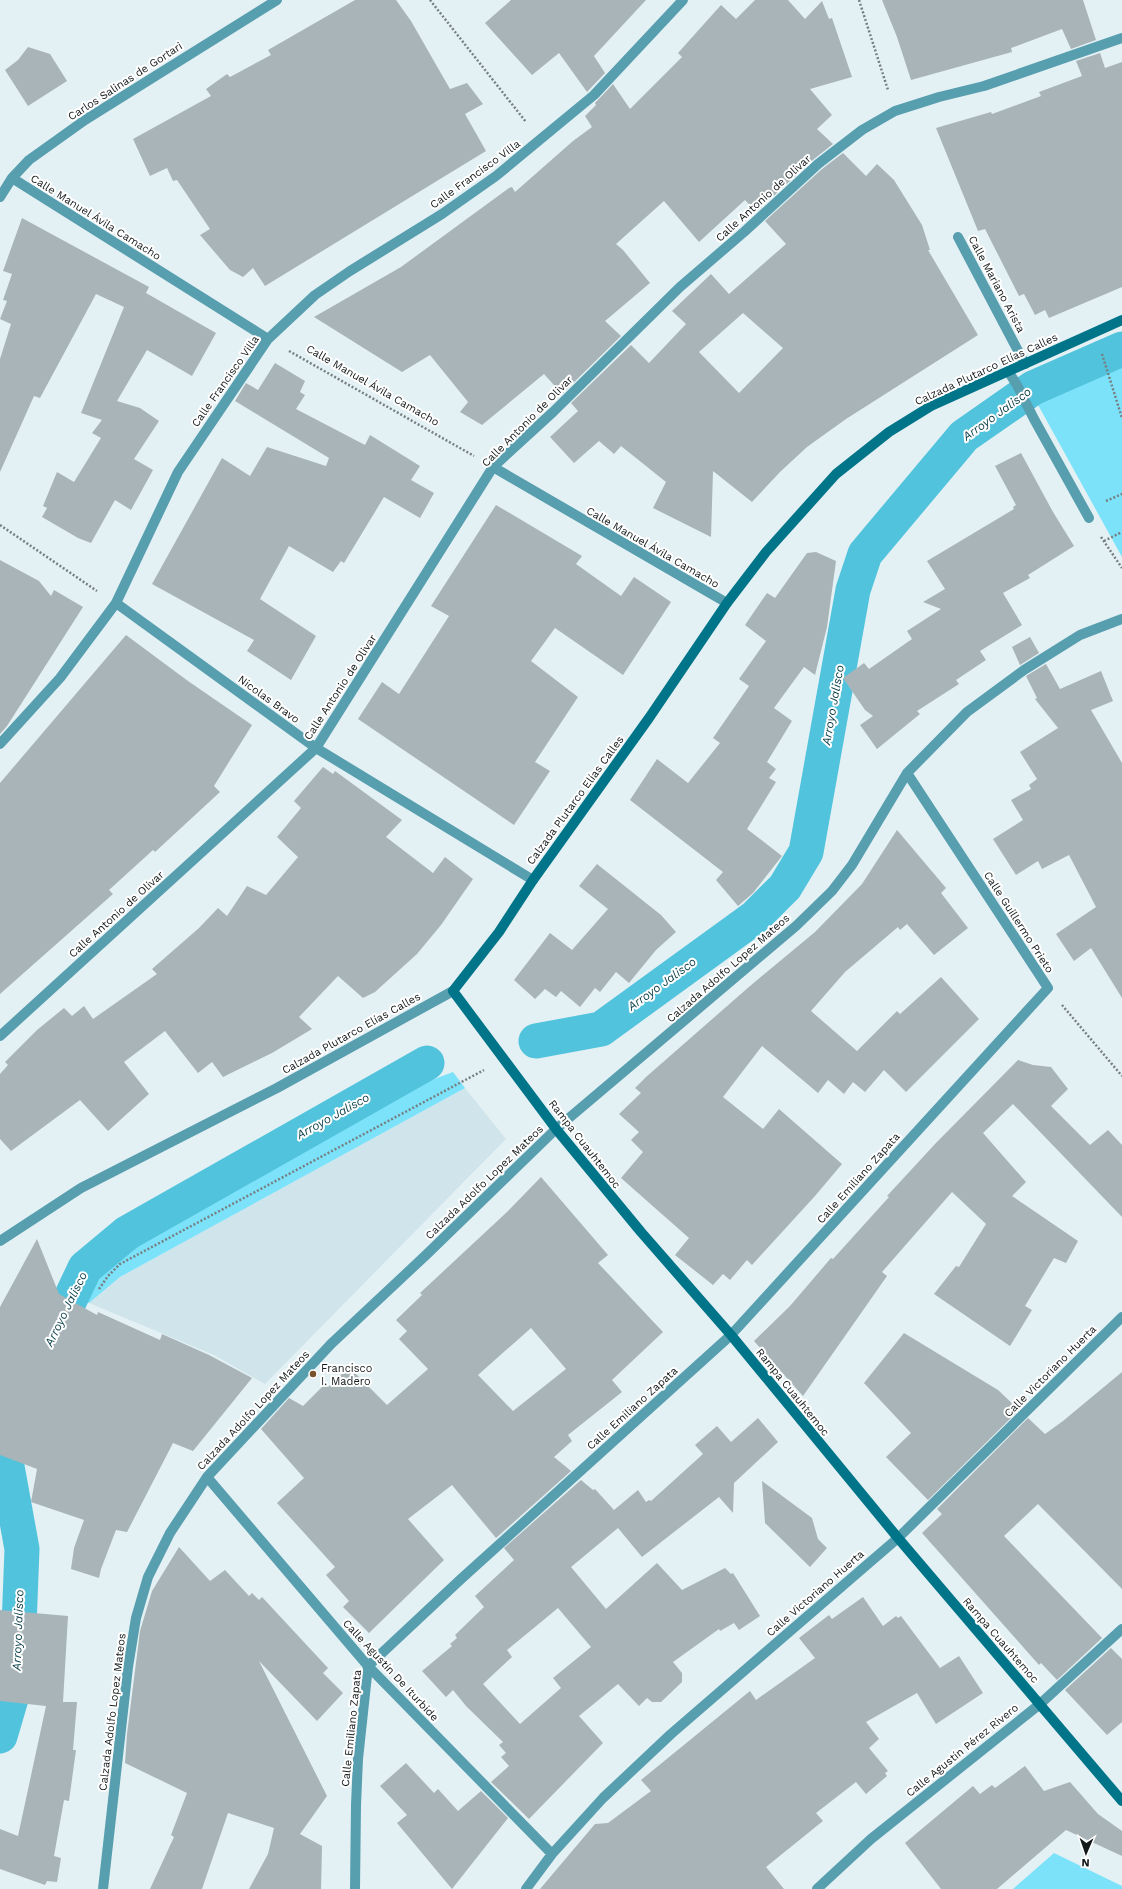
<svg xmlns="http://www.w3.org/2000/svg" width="1122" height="1889" viewBox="0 0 1122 1889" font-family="'Work Sans',sans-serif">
	<rect width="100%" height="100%" fill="#e4f1f4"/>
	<!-- built -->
	<path fill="#cfe5eb" d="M465 1088 506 1139 265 1384 214 1355 89 1303 120 1277Z"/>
	<!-- green -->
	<path fill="#7ce2fa" d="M1122 359V557L1032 394Z
		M453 1072 465 1088 120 1277 89 1303 80 1299 94 1272 125 1247 429 1081Z
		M1054 1853 1122 1886V1889H1013Z"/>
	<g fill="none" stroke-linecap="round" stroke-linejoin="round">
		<!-- canal -->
		<path stroke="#51c3dd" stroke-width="35" d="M536 1041 601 1029 754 918 785 887 806 852 853 590 865 554 964 436 1033 388 1122 349
			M49 1344 85 1268 127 1233 427 1063
			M0 1736 17 1678 22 1549 4 1450 18 1411"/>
	</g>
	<!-- building -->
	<path fill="#a8b4b7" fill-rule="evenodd" d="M355 0H396L411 21 450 89 467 83 483 104 465 114 486 151 265 286 253 268 243 277 230 270 200 235 210 229 177 180 173 181 167 168 150 176 133 139 211 96 206 89 227 74 230 77 271 55 268 50Z
		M511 0H646L594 56 605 73 587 92 559 53 532 75 485 23Z
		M755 0H788L805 19 822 1 829 19 832 18 852 77 810 89 832 115 817 129 833 144 814 159 756 212 745 200 699 242 664 201 616 244 623 250 650 283 605 321 621 336 562 394 544 374 482 425 460 412 468 402 430 355 402 372 314 317 401 267 509 188 512 187 515 192 573 141 592 127 585 116 596 105 595 103 613 84 630 109 682 57 678 53 721 5 736 19Z
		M882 0H1083L1096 40 1071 49 1062 29 1011 48 1012 52 911 80 897 37Z
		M28 47 50 54 67 81 28 106 5 70 18 60Z
		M1100 53 1105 68 1122 62V287L1049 318 1045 310 1035 315 1024 294 1019 296 985 229 978 231 936 128 991 112 992 114 1041 96 1039 92 1082 76 1076 61Z
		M843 153 866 176 877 164 894 180 922 225 930 250H928L978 335 846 419 807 447 780 472 752 502 713 471 711 537 653 508 666 482 621 446 614 454 599 441 574 463 550 437 578 411 571 403 631 345 649 363 686 324 672 311 711 274 729 294 786 244 765 221 822 169ZM743 313 783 348 739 393 699 352Z
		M22 218 149 287 146 293 216 333 192 376 147 350 117 401 140 408 159 421 134 459 153 470 131 510 115 500 91 543 78 538 42 517 47 508 43 506 57 472 74 482 101 438 92 433 102 420 81 413 124 307 96 294 40 398 34 396 0 472V359L11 324 0 319 7 301 3 300 12 274 3 271Z
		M275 363 305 381 300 392 305 395 296 409 365 445 370 435 420 466 411 480 434 493 420 518 384 497 344 563 341 561 333 572 289 546 260 599 316 636 291 680 247 651 254 640 152 584 222 458 250 476 267 447 326 466 329 458 235 401 246 383 258 390Z
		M1021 453 1053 512 1074 546 1028 575 1030 578 1003 593 1022 625 980 651 986 660 956 680 959 684 917 711 920 714 877 749 860 725 873 716 865 710 843 678 864 663 869 669 912 639 907 631 941 609 923 602 945 589 927 561 1014 509 1013 507 1016 505 995 466Z
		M496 505 582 556 576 564 621 596 634 577 671 602 623 675 555 628 531 661 578 697 535 762 550 771 514 825 358 719 382 682 399 694 449 616 431 606Z
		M816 552 836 561 827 627 815 675 804 667 774 708 792 721 767 762 776 769 769 778 776 782 747 829 782 856 753 893 738 906 716 880 723 872 630 800 657 759 688 783 720 743 713 738 749 686 739 679 766 641 745 625 767 593 775 598 807 553Z
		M0 560 39 581 51 596 54 590 83 607 7 726 0 734Z
		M126 635 188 681 252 725 214 786 220 792 155 852 153 850 109 890 113 894 0 994V783Z
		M1030 637 1039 653 1020 665 1012 647Z
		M1046 664 1060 689 1101 671 1113 701 1091 710 1122 763V998L1091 948 1074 961 1056 934 1096 907 1069 855 1042 869 1038 861 1016 875 993 839 1023 820 1011 800 1031 789 1029 785 1037 779 1020 752 1058 728 1035 699 1037 698 1026 676Z
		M323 767 333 774 335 771 402 820 386 837 433 873 445 857 473 879 441 925 417 954 375 992 363 998 338 976 299 1017 312 1029 272 1053 223 1077 212 1062 198 1073 165 1031 124 1062 149 1094 108 1131 80 1100 11 1151 0 1139V1074L8 1065 5 1062 37 1030 64 1008 72 1016 84 1006 93 1019 157 974 152 969 199 928 218 908 227 916 247 886 266 895 298 857 277 837 301 808 294 801Z
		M897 830 946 888 941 893 968 928 934 955 907 924 900 930 898 927 845 972 811 1011 857 1051 897 1011 900 1014 941 977 979 1019 906 1092 884 1070 865 1092 853 1082 844 1094 828 1080 818 1093 762 1046 723 1097 763 1129 779 1109 842 1164 815 1196 752 1265 747 1260 730 1280 723 1274 713 1285 675 1255 689 1238 621 1178 643 1152 631 1140 639 1132 619 1114 641 1093 635 1088 646 1077 750 986 815 932 862 884Z
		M597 864 661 915 676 932 656 950 629 983 616 972 600 992 595 988 580 1007 561 991 556 997 545 989 535 999 514 980 550 933 572 950 608 909 579 886Z
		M1018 1060 1033 1065 1051 1067 1068 1089 1051 1106 1090 1145 1108 1130 1122 1145V1217L1013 1104 983 1133 1026 1182 1012 1196 1078 1241 1066 1263 1054 1258 1025 1306 1032 1310 1010 1346 934 1294 956 1266 959 1267 986 1224 952 1192 882 1272 887 1276 803 1396 754 1341 790 1306 831 1258 833 1259 889 1197 887 1196 935 1144Z
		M541 1177 608 1255 598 1263 663 1332 612 1380 622 1392 568 1435 572 1441 554 1457 571 1471 496 1538 452 1485 408 1519 444 1560 369 1633 343 1607 349 1601 326 1575 335 1567 277 1503 304 1478 261 1429 289 1398 303 1406 325 1384 328 1387 349 1367 387 1405 428 1369 399 1339 407 1331 396 1320 422 1295 420 1293 507 1212ZM531 1328 566 1369 513 1411 478 1375Z
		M37 1239 59 1294 97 1315 98 1312 160 1340 162 1334 209 1355 252 1378 193 1451 173 1443 127 1532 116 1530 101 1569 99 1578 71 1569 74 1548 84 1520 31 1502 37 1469 0 1455V1307Z
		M904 1333 998 1390 1019 1410 928 1500 886 1457 911 1433 864 1383Z
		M1122 1372V1589L1038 1504 1004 1536 1102 1638 1057 1680 1041 1663 1039 1665 922 1533 942 1514 937 1509 1028 1418 1045 1434 1063 1421Z
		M758 1418 778 1442 734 1483 733 1513 719 1497 642 1557 618 1528 571 1567 606 1609 657 1563 682 1590 725 1568 731 1574 733 1573 760 1616 739 1630 734 1623 720 1631 719 1629 673 1662 682 1673V1682L661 1702H652L647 1698 639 1706 618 1684 579 1716 603 1743 529 1819 491 1782 509 1766 501 1757 506 1753 499 1745 503 1742 466 1706 453 1690 446 1697 422 1671 452 1646 450 1644 457 1638 455 1635 484 1607 475 1596 514 1560 504 1548 581 1480 593 1490 595 1489 614 1510 638 1490 646 1502 649 1500 651 1501 703 1454 695 1445 717 1426 731 1442ZM558 1608 591 1647 553 1678 561 1688 520 1724 483 1684 512 1657 507 1650Z
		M762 1481 812 1518 818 1539 827 1548 810 1567 765 1523Z
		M179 1547 210 1581 225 1570 249 1596 252 1593 259 1600 262 1597 328 1668 323 1673 343 1693 317 1721 259 1661 327 1796 300 1834 322 1846 321 1889H249L268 1854 274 1828 228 1813 202 1889H150L174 1837 171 1835 187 1793 125 1763 127 1734 140 1631 152 1591Z
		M863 1597 883 1626 896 1616 898 1618 901 1616 940 1668 959 1656 983 1693 936 1724 917 1693 866 1722 879 1739 869 1748 888 1771 885 1773 887 1776 866 1794 856 1782 816 1813 823 1821 766 1867 784 1889H540L595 1824 608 1823 651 1791 641 1780 750 1691 756 1700 815 1658 799 1638 829 1615 832 1619Z
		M0 1610 68 1616 63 1702H77L73 1750H76L69 1801 64 1800 54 1856 61 1858 57 1882 47 1881 45 1885 0 1869V1829L18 1836 46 1706 0 1701Z
		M1111 1648 1122 1659V1722L1107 1735 1065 1690Z
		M406 1763 434 1793 438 1789 458 1811 481 1791 508 1818 452 1889 397 1823 407 1815 380 1786Z
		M1025 1766 1044 1791 1070 1782 1098 1814 1122 1831V1856L1066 1830 997 1889H941L905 1843 973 1786 980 1794 992 1785 995 1788Z"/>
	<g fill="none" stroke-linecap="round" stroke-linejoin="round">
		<!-- path -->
		<path stroke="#767f81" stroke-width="2.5" stroke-dasharray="2 2" stroke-linecap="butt" d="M430 0 526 122
			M859 0 888 90
			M289 351 474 456
			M1102 354 1122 418
			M1106 501 1122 494
			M0 525 97 591
			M1101 537 1122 568
			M1104 541 1122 532
			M1062 1005 1122 1076
			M99 1289 108 1276 120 1264 484 1070"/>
		<!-- service -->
		<path stroke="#579eaf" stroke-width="10" d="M1008 371 1017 385 1034 419 1089 518"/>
		<!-- minor -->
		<path stroke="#579eaf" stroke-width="10" d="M12 178 268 339
			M0 197 12 178 29 160 85 120 277 0
			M958 237 1025 364
			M493 467 727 603
			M116 603 316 748 533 880
			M0 744 60 678 116 603 178 472 268 339 315 295 350 271 442 214 496 176 594 95 683 0
			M0 1036 316 748 493 467 553 412 680 287 744 232 818 164 862 130 895 111 939 97 984 86 1122 38
			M207 1477 368 1666 552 1854
			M103 1889 128 1667 136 1618 148 1577 170 1533 207 1477 331 1344 426 1255 556 1129 796 926 832 891 852 865 907 773 967 712 1024 670 1080 635 1122 619
			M355 1889 356 1805 358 1759 368 1666 461 1579 731 1335 1048 988 907 773
			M526 1889 552 1854 603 1798 671 1734 898 1538 1122 1317
			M817 1889 871 1839 1040 1704 1122 1629"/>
		<!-- tertiary -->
		<path stroke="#579eaf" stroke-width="10" d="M0 1241 81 1188 277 1088 453 991"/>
		<!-- secondary -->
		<path stroke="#007488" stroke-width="10" d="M1122 320 931 406 889 432 836 474 766 552 727 603 649 718 533 880 499 932 453 991 556 1129 641 1232 731 1335 898 1538 1122 1801"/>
	</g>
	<!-- markers -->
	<circle fill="#77522d" stroke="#fff" stroke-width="1.5" cx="313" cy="1374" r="4"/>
	<g text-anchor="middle" stroke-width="4" stroke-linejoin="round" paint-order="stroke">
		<!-- street labels -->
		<g font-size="11" fill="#131819" stroke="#fff">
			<text transform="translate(125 81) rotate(-33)" y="4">Carlos Salinas de Gortari</text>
			<text transform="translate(475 174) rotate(-36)" y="4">Calle Francisco Villa</text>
			<text transform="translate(763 198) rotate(-42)" y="4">Calle Antonio de Olivar</text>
			<text transform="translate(96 217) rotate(32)" y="4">Calle Manuel Ávila Camacho</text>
			<text transform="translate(997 284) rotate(62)" y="4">Calle Mariano Arista</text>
			<text transform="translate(986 369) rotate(-25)" y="4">Calzada Plutarco Elías Calles</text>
			<text transform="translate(225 381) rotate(-55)" y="4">Calle Francisco Villa</text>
			<text transform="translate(373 385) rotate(30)" y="4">Calle Manuel Ávila Camacho</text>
			<text transform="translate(527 421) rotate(-45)" y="4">Calle Antonio de Olivar</text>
			<text transform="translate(653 547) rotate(30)" y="4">Calle Manuel Ávila Camacho</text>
			<text transform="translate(340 687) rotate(-57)" y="4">Calle Antonio de Olivar</text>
			<text transform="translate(269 699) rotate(36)" y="4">Nicolas Bravo</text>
			<text transform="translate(575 800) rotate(-54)" y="4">Calzada Plutarco Elías Calles</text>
			<text transform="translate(116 914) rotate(-42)" y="4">Calle Antonio de Olivar</text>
			<text transform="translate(1019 922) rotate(57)" y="4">Calle Guillermo Prieto</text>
			<text transform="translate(728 968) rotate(-41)" y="4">Calzada Adolfo Lopez Mateos</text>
			<text transform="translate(351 1033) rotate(-29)" y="4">Calzada Plutarco Elías Calles</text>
			<text transform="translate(585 1144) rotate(52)" y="4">Rampa Cuauhtemoc</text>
			<text transform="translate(858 1178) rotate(-48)" y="4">Calle Emiliano Zapata</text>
			<text transform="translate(484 1182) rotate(-44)" y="4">Calzada Adolfo Lopez Mateos</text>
			<text transform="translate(1050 1371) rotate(-45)" y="4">Calle Victoriano Huerta</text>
			<text transform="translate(793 1392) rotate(51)" y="4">Rampa Cuauhtemoc</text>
			<text transform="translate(632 1408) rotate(-42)" y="4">Calle Emiliano Zapata</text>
			<text transform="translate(253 1410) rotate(-47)" y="4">Calzada Adolfo Lopez Mateos</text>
			<text transform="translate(815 1593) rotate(-41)" y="4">Calle Victoriano Huerta</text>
			<text transform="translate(1001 1640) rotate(49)" y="4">Rampa Cuauhtemoc</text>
			<text transform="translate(391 1670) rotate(47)" y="4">Calle Agustín De Iturbide</text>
			<text transform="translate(112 1712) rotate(-83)" y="4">Calzada Adolfo Lopez Mateos</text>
			<text transform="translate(351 1728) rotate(-84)" y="4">Calle Emiliano Zapata</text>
			<text transform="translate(962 1750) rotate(-39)" y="4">Calle Agustín Pérez Rivero</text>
		</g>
		<!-- poi labels -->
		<g font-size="11" fill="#131819" stroke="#fff" text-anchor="start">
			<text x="321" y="1372">Francisco<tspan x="321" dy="13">I. Madero</tspan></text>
		</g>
		<!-- water labels -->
		<g font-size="12" font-style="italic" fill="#073d48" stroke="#fff">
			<text transform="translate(997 414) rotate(-36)" y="4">Arroyo Jalisco</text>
			<text transform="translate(833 705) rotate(-80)" y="4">Arroyo Jalisco</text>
			<text transform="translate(662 984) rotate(-36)" y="4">Arroyo Jalisco</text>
			<text transform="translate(333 1116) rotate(-29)" y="4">Arroyo Jalisco</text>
			<text transform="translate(66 1309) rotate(-64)" y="4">Arroyo Jalisco</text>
			<text transform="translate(18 1630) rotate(-88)" y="4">Arroyo Jalisco</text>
		</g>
	</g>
	<!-- north arrow -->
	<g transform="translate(1086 1853) rotate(182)" stroke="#ffffff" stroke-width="3" paint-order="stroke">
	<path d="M0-3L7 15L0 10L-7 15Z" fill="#131819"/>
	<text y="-6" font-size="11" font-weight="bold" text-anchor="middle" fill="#131819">N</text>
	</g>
</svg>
